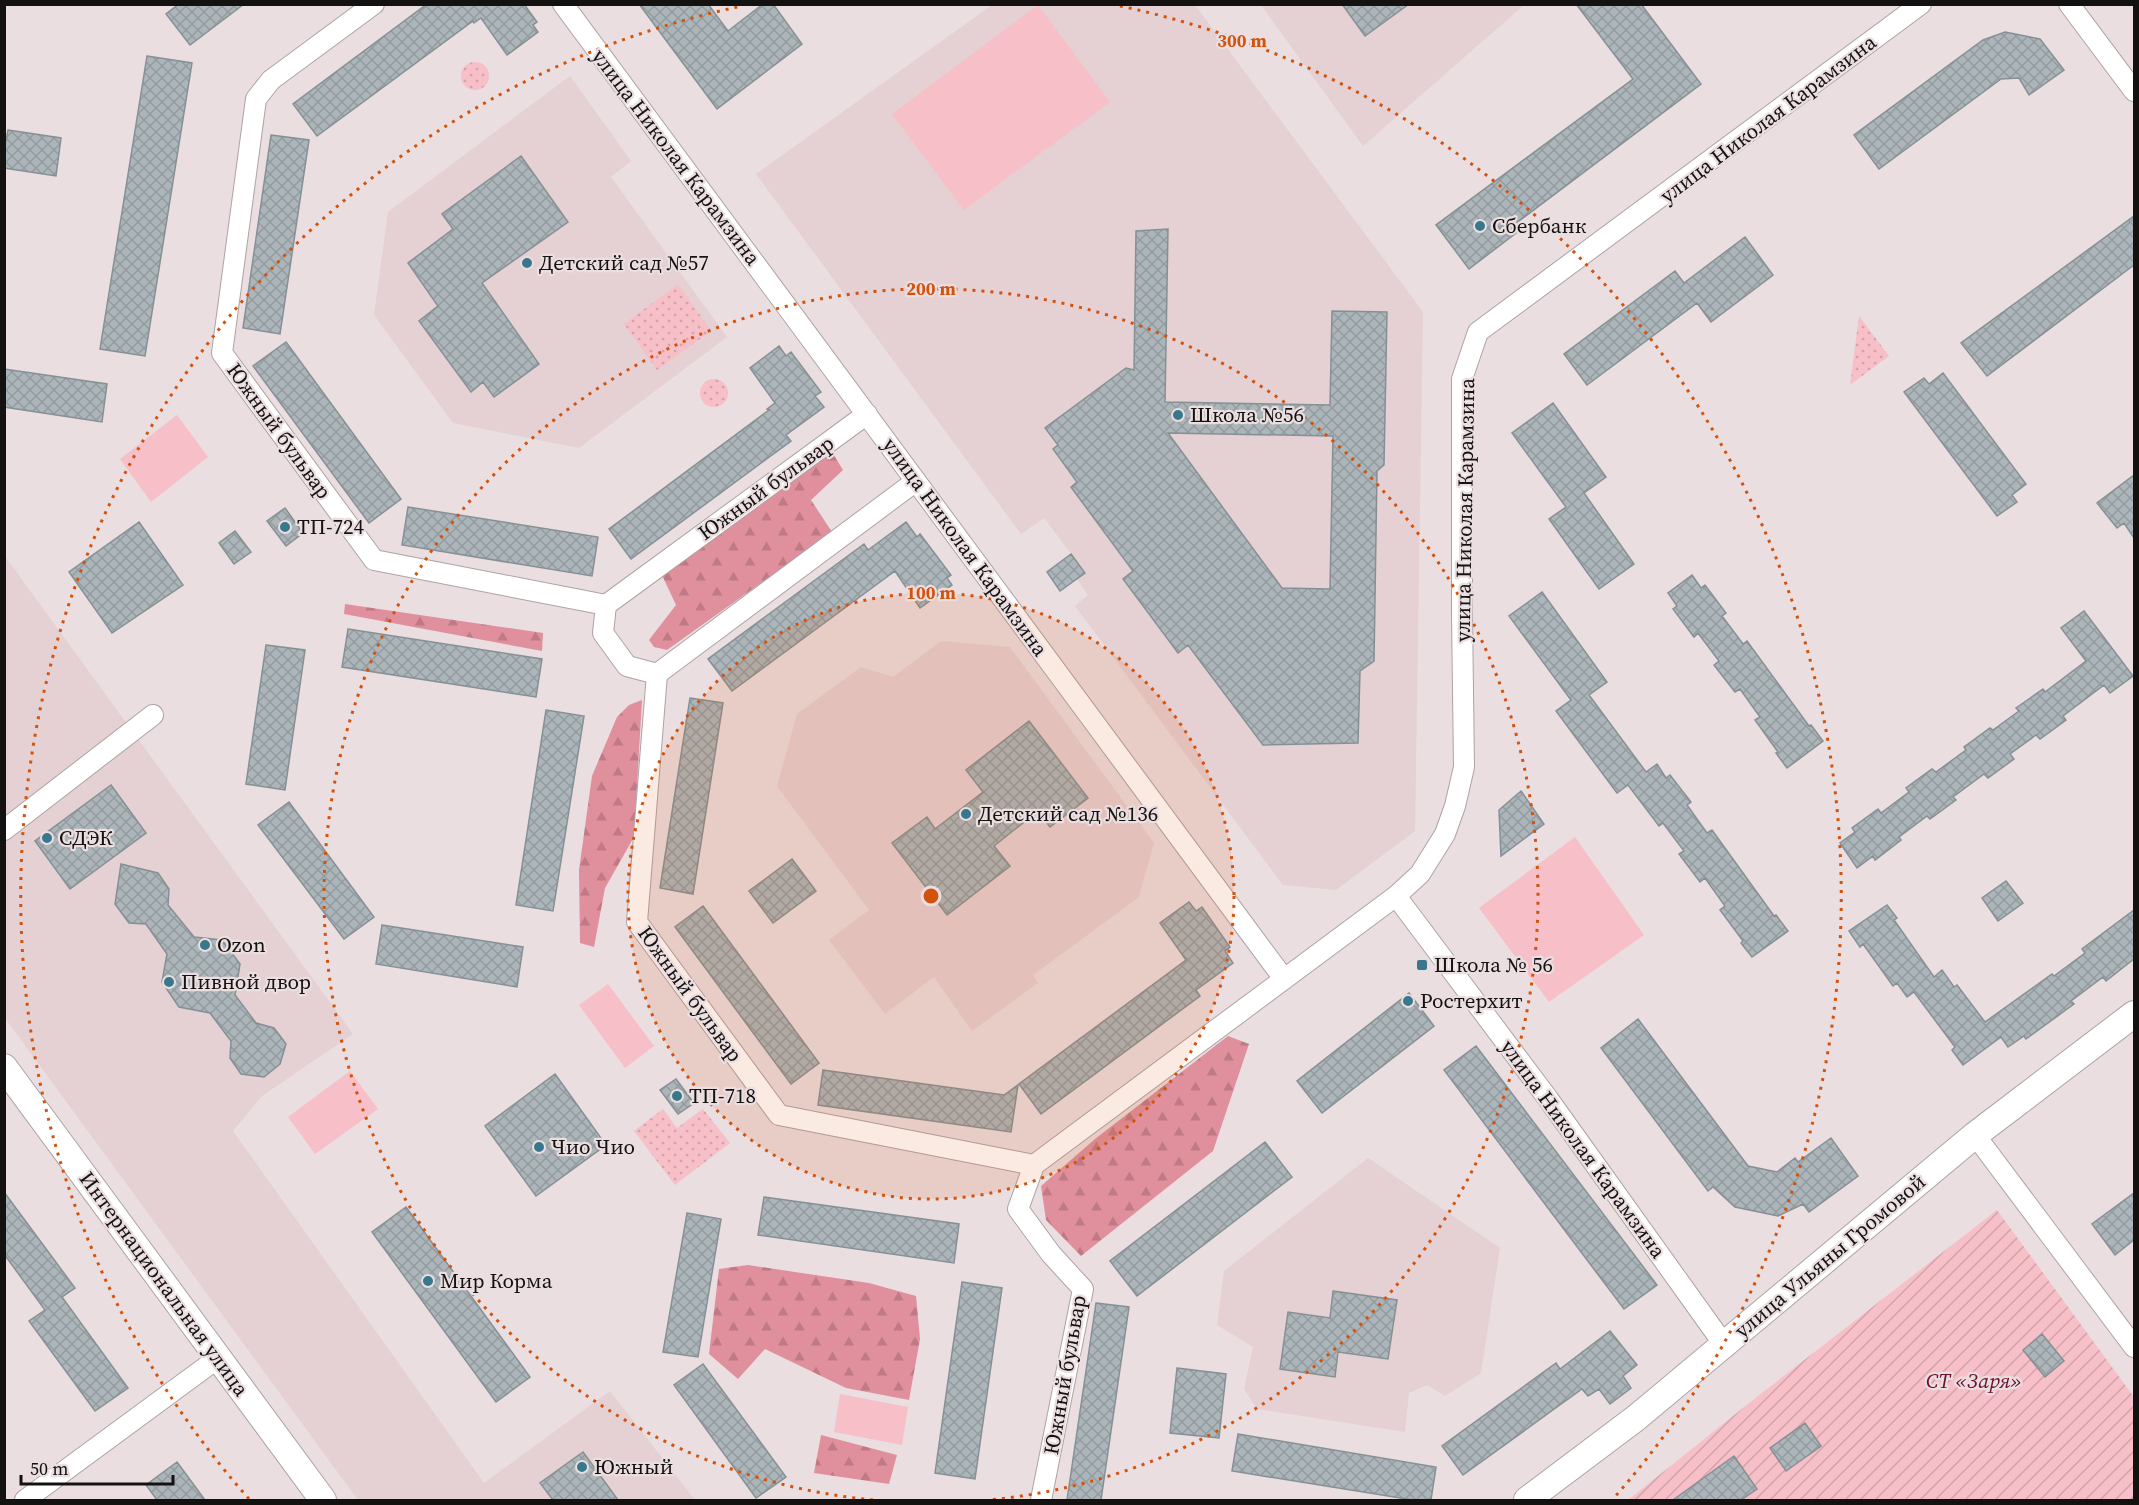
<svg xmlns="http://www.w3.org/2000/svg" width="2139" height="1505" viewBox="0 0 2139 1505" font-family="'Source Serif 4',serif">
	<defs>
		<pattern id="grass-dots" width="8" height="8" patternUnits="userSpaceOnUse" patternTransform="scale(1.5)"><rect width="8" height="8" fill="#f7bfc7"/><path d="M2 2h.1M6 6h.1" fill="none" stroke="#d3a3aa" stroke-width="1.8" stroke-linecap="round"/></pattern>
		<pattern id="forest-firs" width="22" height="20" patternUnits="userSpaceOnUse" patternTransform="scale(1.5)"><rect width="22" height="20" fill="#e08f9c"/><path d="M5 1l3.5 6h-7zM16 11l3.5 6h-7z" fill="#bf7a85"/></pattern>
		<pattern id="garden-furrows" width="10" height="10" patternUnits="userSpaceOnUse" patternTransform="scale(1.5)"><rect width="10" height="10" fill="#f7bfc7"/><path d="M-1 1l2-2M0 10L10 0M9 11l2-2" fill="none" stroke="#d3a3aa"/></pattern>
		<pattern id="building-cross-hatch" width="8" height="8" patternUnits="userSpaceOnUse" patternTransform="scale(1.5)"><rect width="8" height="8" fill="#acb6ba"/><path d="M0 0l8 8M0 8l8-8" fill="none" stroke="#939b9f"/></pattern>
	</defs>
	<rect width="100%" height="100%" fill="#eadee0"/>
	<!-- built -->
	<path fill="#e5d0d3" d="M992 5H1195L1423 312 1415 831 1336 890 1283 885 1075 606 1088 595 1077 579 1085 572 1044 518 1021 534 756 174Z
		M1261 5H1524L1363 146Z
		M570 76 631 161 611 177 727 337 579 448 453 423 374 315 388 212Z
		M4 555 353 1034 262 1096 233 1131 484 1483 610 1391 695 1500H358L5 1018Z
		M941 641 1010 647 1154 843 1139 897 1033 975 1038 983 972 1031 934 977 885 1014 829 940 869 910 777 786 797 714 861 667 893 677Z
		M1368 1158 1500 1248 1481 1373 1445 1396 1427 1385 1409 1393 1405 1432 1257 1409 1244 1389 1253 1347 1217 1325 1224 1271Z"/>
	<!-- grass -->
	<path fill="url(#grass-dots)" d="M461 76a14 14 0 1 1 28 0a14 14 0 1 1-28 0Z
		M678 284 711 331 657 370 624 324Z
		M1859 316 1889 356 1850 385Z
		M700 393a14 14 0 1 1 28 0a14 14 0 1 1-28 0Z
		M663 1109 677 1128 703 1109 730 1143 675 1185 634 1131Z"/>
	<!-- forest -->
	<path fill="url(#forest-firs)" d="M832 452 843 470 811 500 832 532 667 650 654 647 649 640 676 605 661 573Z
		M345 604 543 633 542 651 344 614Z
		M642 700 634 837 605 888 594 947 580 943 579 870 592 776 617 717 629 705Z
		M1228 1036 1249 1044 1213 1151 1081 1256 1046 1220 1041 1186 1095 1139Z
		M748 1265 869 1283 916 1296 920 1339 909 1400 846 1388 765 1349 738 1379 709 1354 719 1269Z
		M821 1435 897 1455 889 1484 814 1473Z"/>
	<!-- garden -->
	<path fill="url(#garden-furrows)" d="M1997 1210 2134 1397V1500H1628L1753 1400Z"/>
	<!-- pitch -->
	<path fill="#f7bfc7" d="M1038 5 1110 102 964 210 892 114Z
		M177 415 208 457 151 502 120 459Z
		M1575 837 1644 935 1549 1002 1479 908Z
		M608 984 654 1046 625 1068 579 1005Z
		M350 1071 378 1109 315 1154 288 1117Z
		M840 1394 908 1407 902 1445 834 1432Z"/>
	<!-- building -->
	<path fill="url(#building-cross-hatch)" stroke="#869094" stroke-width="1.5" fill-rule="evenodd" d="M179 4H244L190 45 166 14Z
		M427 4H524L537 22 533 25 538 32 507 55 481 18 474 23 473 21 317 136 293 104Z
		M639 4H708L728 31 763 4H773L802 44 717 109Z
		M1342 4H1409L1365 36Z
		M1576 4H1641L1701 84 1519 221 1524 227 1469 269 1436 225 1633 79Z
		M2005 32 2040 39 2064 70 2029 95 2019 78 2001 79 1879 169 1854 135 1983 40Z
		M147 56 192 63 145 356 100 349Z
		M8 130 61 138 56 176 4 168V140L6 141Z
		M271 135 309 140 280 334 243 328Z
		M521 156 568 222 482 283 539 364 494 397 483 382 471 392 419 321 438 306 408 263 453 229 442 214Z
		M2134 216V265L1987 376 1961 343Z
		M1168 229 1165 402 1330 405 1332 311 1387 312 1384 465 1377 471 1374 661 1360 671 1358 743 1263 745 1188 645 1178 653 1123 579 1133 571 1071 487 1077 482 1053 449 1058 445 1045 428 1126 368 1134 370 1136 231ZM1168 433 1333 436 1330 589 1282 588Z
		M1745 237 1773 275 1711 322 1697 303 1587 385 1564 354 1675 271 1684 283Z
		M286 342 401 499 369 523 253 366Z
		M779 346 786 356 791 352 821 392 815 396 824 407 786 435 791 441 631 559 609 529 769 410 767 409 775 403 750 368Z
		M4 369 107 384 102 422 4 407Z
		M1943 373 2026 484 2012 495 2017 502 1997 516 1904 392 1924 378 1929 384Z
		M1553 403 1606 477 1584 493 1634 564 1599 589 1549 519 1566 507 1512 433Z
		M2134 475V538L2124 523 2117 528 2097 503Z
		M408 507 598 537 592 576 402 545Z
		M285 508 303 533 286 546 267 521Z
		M139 522 183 585 112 633 69 572Z
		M906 522 917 537 920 534 951 575 947 578 952 585 920 608 895 571 732 691 708 659 864 544 868 550Z
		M235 531 251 552 234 564 219 543Z
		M1071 554 1085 573 1060 591 1047 572Z
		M1692 575 1701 588 1705 585 1726 613 1722 616 1743 644 1747 641 1809 726 1811 725 1823 741 1787 768 1776 753 1778 752 1755 720 1760 717 1740 689 1735 692 1714 665 1719 661 1698 633 1694 637 1673 609 1677 606 1668 593Z
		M1542 592 1607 682 1589 695 1646 772 1657 764 1666 778 1670 775 1691 802 1687 805 1707 833 1712 830 1774 916 1776 915 1788 931 1752 957 1741 943 1743 941 1720 910 1725 906 1705 878 1700 882 1679 854 1684 851 1663 823 1659 826 1628 785 1617 793 1556 711 1571 700 1509 616Z
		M2084 611 2133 676 2110 693 2104 685 2063 716 2066 720 2040 739 2036 735 2010 754 2014 759 1988 778 1984 774 1953 797 1956 800 1930 819 1927 816 1899 837 1901 840 1875 860 1873 856 1857 868 1840 843 1855 832 1852 828 1878 809 1881 813 1909 792 1906 788 1932 769 1936 772 1966 750 1964 747 1990 728 1993 730 2019 711 2016 708 2043 689 2045 692 2086 661 2061 628Z
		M348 629 542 659 536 697 342 667Z
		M266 645 305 650 285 790 246 784Z
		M690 698 723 703 693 894 660 888Z
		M546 710 584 716 553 911 516 905Z
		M1029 721 1088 798 1050 827 1038 811 994 846 1010 866 947 915 892 843 927 817 935 829 983 792 966 770Z
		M111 785 146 833 70 889 35 841Z
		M1521 791 1544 824 1501 856 1499 810Z
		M289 802 374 917 344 939 258 825Z
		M792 859 816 891 773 923 749 891Z
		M121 864 158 873 169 889 168 905 194 937 222 940 240 964 235 995 256 1023 274 1028 286 1044 280 1064 264 1077 241 1074 230 1058 231 1041 210 1013 179 1007 162 982 167 954 146 924 129 923 115 904Z
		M2006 881 2023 903 1998 921 1982 898Z
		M1189 902 1196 911 1202 907 1230 947 1225 951 1233 963 1196 990 1200 996 1041 1114 1019 1084 1186 960 1160 923Z
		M1887 905 1897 918 1894 920 1934 977 1942 970 1954 987 1957 985 1985 1022 2052 974 2054 976 2085 953 2082 949 2134 910V959L2106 981 2103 977 2071 1001 2074 1004 2026 1039 2024 1036 2008 1047 2001 1037 1963 1065 1952 1050 1955 1047 1914 992 1907 997 1897 983 1893 986 1863 944 1860 947 1849 931Z
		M703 906 819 1063 791 1084 675 927Z
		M382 925 523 947 517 987 376 964Z
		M1409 993 1434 1026 1322 1113 1297 1081Z
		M1638 1019 1748 1166 1777 1172 1795 1158 1798 1162 1831 1138 1858 1176 1809 1212 1803 1204 1778 1216 1735 1207 1713 1187 1708 1191 1601 1048Z
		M1476 1046 1657 1285 1624 1309 1444 1070Z
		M823 1070 1004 1095 1018 1085 1011 1132 818 1105Z
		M555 1074 606 1145 536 1196 485 1126Z
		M676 1079 694 1103 678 1114 660 1090Z
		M1265 1142 1292 1177 1137 1296 1110 1261Z
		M4 1192 75 1288 62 1297 128 1388 95 1411 29 1321 45 1310 4 1254Z
		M2134 1193V1240L2115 1255 2092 1224Z
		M764 1197 959 1224 954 1263 758 1235Z
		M406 1207 530 1377 496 1402 372 1232Z
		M687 1213 721 1219 698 1357 663 1352Z
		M962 1282 1002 1288 975 1479 935 1473Z
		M1333 1291 1397 1300 1388 1359 1338 1352 1335 1377 1280 1369 1288 1312 1330 1318Z
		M1096 1303 1129 1307 1101 1500H1067Z
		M1610 1331 1637 1365 1623 1376 1631 1388 1610 1404 1599 1389 1588 1396 1582 1389 1463 1475 1442 1446 1556 1363 1560 1369Z
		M2042 1334 2064 1361 2045 1377 2023 1350Z
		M703 1364 786 1477 756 1498 674 1385Z
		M1177 1368 1226 1374 1219 1438 1170 1433Z
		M1805 1423 1821 1446 1786 1471 1770 1448Z
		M1238 1434 1436 1467 1431 1500H1413L1232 1471Z
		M583 1452 618 1500H553L540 1483Z
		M1734 1456 1757 1489 1741 1500H1673Z
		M177 1462 205 1500H157L146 1485Z"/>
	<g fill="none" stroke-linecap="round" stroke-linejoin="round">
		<!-- minor casing -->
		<g stroke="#aea3a4" stroke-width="22">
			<path id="minor" d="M374 4 271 80 256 99 222 353 374 560 606 605 603 633 627 666 657 674 637 922 779 1115 1034 1165 1018 1209 1051 1254 1083 1289 1041 1500
				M563 4 1284 979
				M2069 4 2134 91
				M606 605 867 414
				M657 674 916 481
				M4 830 153 715
				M1396 896 1549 1100 1725 1346
				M1975 1135 2134 1347
				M1034 1165 1396 896 1420 874 1445 834 1455 806 1464 767 1462 614V379L1478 332 1921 4
				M25 1500 218 1358"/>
		</g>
		<!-- major casing -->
		<g stroke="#aea3a4" stroke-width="28">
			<path id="major" d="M4 1067 323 1500
				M1527 1500 1636 1418 1975 1135 2134 1014"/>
		</g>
		<!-- minor -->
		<use href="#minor" stroke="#fff" stroke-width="20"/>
		<!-- major -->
		<use href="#major" stroke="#fff" stroke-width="26"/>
	</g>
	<!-- distance rings -->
	<circle cx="931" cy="896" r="303" fill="#d3520c" fill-opacity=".12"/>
	<g fill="none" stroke="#d3520c" stroke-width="3" stroke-dasharray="3 6">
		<circle cx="931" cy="896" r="303"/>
		<path d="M873 1500A607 607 0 1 1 989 1500"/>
		<path d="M249 1499A910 910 0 0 1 742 6M1120 6A910 910 0 0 1 1613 1499"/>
	</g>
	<!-- markers -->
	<g fill="#39788c" stroke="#eadee0" stroke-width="2">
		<circle cx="1480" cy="226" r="6"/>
		<circle cx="527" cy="263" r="6"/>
		<circle cx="1178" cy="415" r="6"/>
		<circle cx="285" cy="527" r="6"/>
		<circle cx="966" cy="814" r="6"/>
		<circle cx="47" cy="838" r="6"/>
		<circle cx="205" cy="945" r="6"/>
		<rect x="1416" y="959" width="12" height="12" rx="3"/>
		<circle cx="169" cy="982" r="6"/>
		<circle cx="1408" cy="1001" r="6"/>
		<circle cx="677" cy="1096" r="6"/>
		<circle cx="539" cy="1147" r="6"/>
		<circle cx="428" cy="1281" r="6"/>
		<circle cx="582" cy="1467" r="6"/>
	</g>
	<g text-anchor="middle" stroke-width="4.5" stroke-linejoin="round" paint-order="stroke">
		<!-- street labels -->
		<g font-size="21" fill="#141111" stroke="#eadee0">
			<text transform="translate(1768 119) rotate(-37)" y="7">улица Николая Карамзина</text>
			<text transform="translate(676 157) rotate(53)" y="7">улица Николая Карамзина</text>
			<text transform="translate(279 431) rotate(54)" y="7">Южный бульвар</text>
			<text transform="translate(766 488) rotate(-36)" y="7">Южный бульвар</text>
			<text transform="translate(1465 510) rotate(-89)" y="7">улица Николая Карамзина</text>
			<text transform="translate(965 547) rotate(54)" y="7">улица Николая Карамзина</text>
			<text transform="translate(690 994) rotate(54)" y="7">Южный бульвар</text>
			<text transform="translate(1583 1149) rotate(54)" y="7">улица Николая Карамзина</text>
			<text transform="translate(1830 1256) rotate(-40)" y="7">улица Ульяны Громовой</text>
			<text transform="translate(164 1284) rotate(54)" y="7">Интернациональная улица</text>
			<text transform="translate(1065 1375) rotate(-80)" y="7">Южный бульвар</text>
		</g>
		<!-- poi labels -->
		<g font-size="21" fill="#141111" stroke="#eadee0" text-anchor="start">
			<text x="1492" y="233">Сбербанк</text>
			<text x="539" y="270">Детский сад №57</text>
			<text x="1190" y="422">Школа №56</text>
			<text x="297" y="534">ТП-724</text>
			<text x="978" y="821">Детский сад №136</text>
			<text x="59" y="845">СДЭК</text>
			<text x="217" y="952">Ozon</text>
			<text x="1434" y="972">Школа № 56</text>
			<text x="181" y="989">Пивной двор</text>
			<text x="1420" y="1008">Ростерхит</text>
			<text x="689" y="1103">ТП-718</text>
			<text x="551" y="1154">Чио Чио</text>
			<text x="440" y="1288">Мир Корма</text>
			<text x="594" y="1474">Южный</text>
		</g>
		<!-- park labels -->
		<g font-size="21" font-style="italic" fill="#6f0e2d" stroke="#eadee0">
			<text x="1974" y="1388">СТ «Заря»</text>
		</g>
	</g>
	<circle cx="931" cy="896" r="9" fill="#d3520c" stroke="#eadee0" stroke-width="3"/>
	<g font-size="18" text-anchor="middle" font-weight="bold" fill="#d3520c" stroke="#eadee0" stroke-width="4.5" stroke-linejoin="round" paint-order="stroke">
		<text x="1242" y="47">300 m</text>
		<text x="931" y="295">200 m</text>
		<text x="931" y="599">100 m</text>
	</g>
	<!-- border -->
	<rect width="2139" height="1505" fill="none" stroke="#141111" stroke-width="12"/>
	<!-- scale -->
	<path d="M21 1475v9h152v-9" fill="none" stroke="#141111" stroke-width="3"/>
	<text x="30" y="1475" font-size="18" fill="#141111" stroke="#eadee0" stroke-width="4.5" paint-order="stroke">50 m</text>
</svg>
